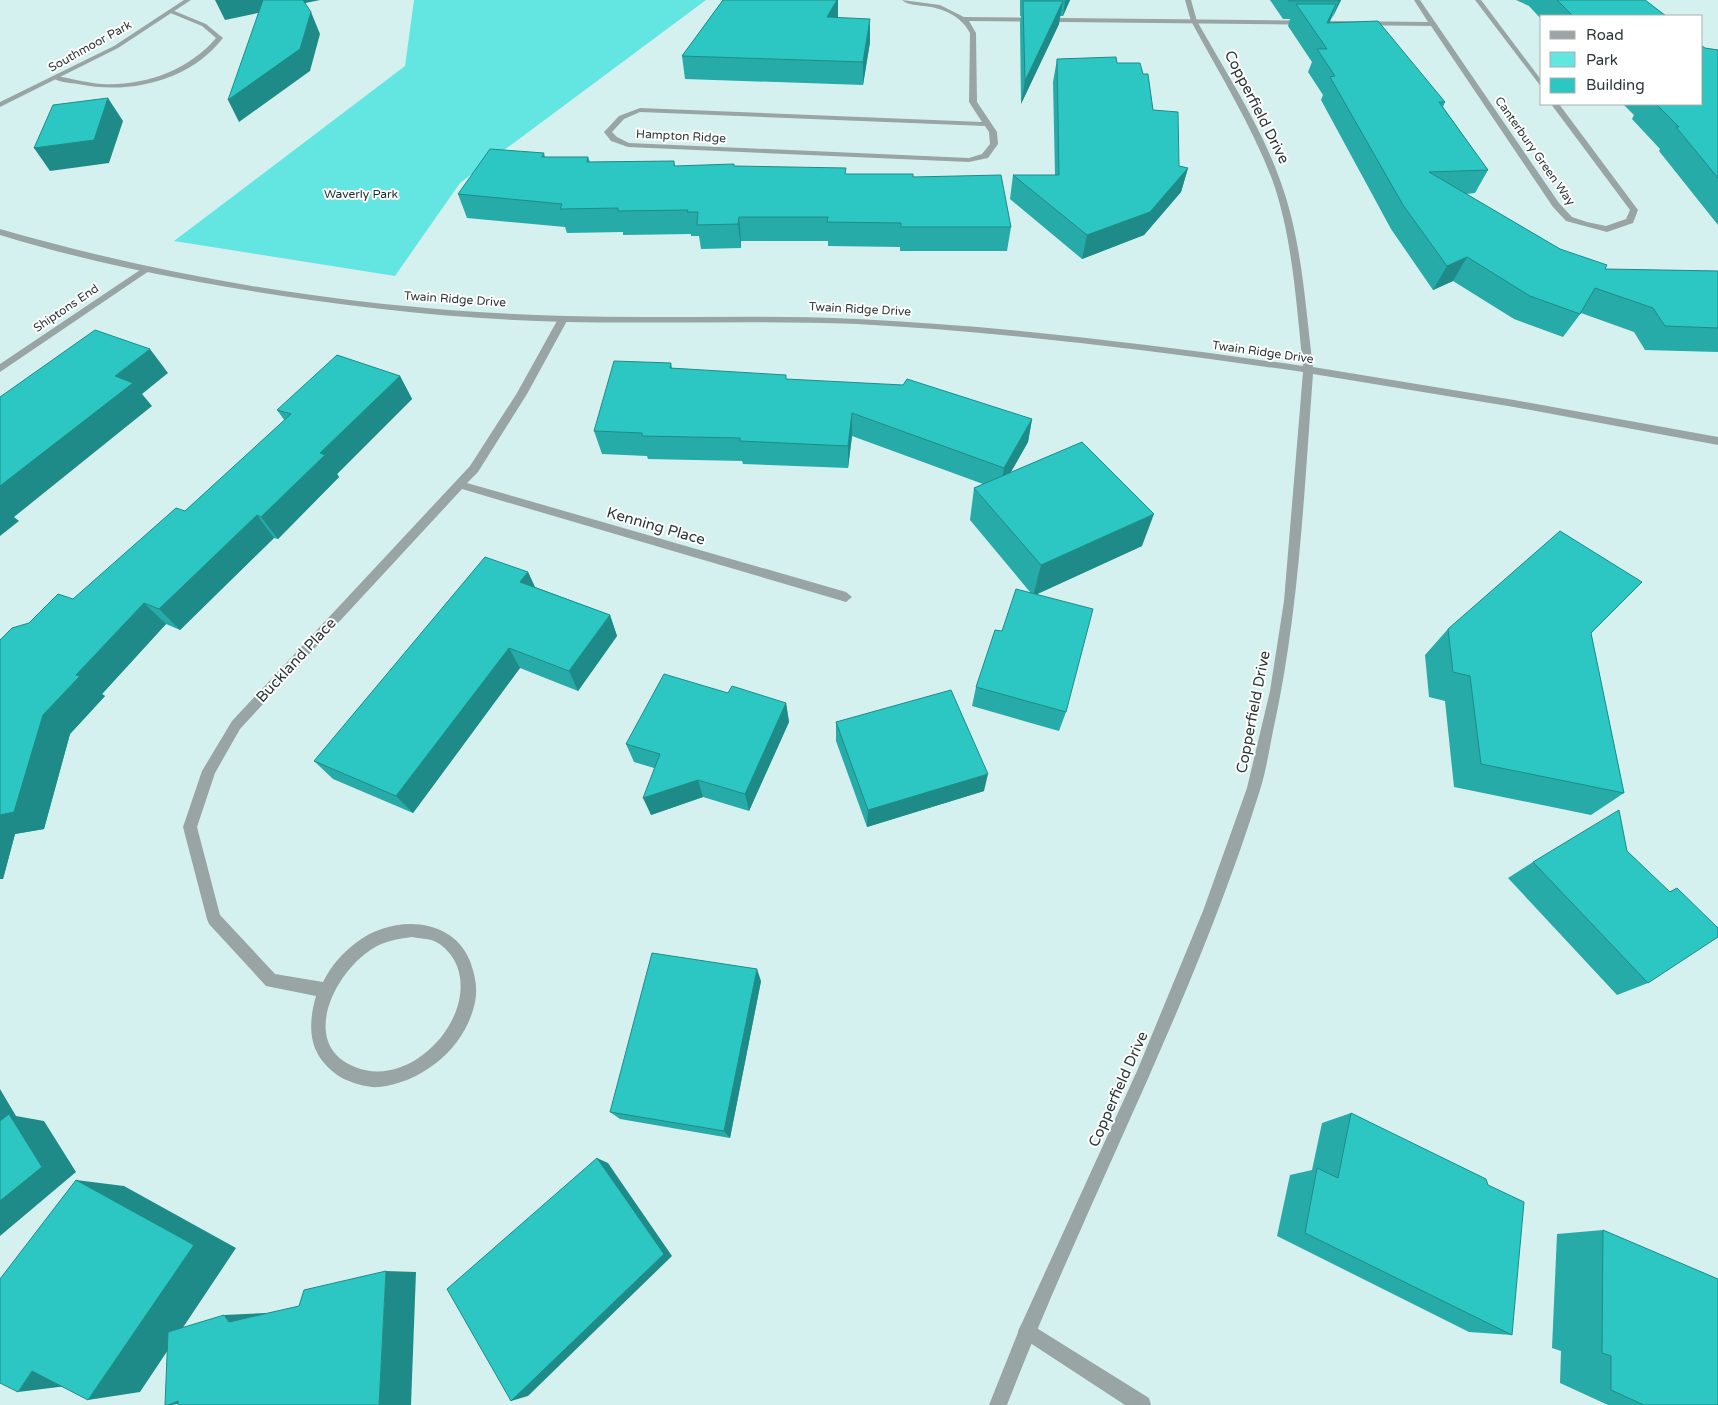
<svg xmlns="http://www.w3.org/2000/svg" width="1718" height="1405" viewBox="0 0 1718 1405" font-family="'Varela Round',sans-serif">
	<rect width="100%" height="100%" fill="#d5f1ef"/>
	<!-- green -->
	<path fill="#63e6e1" d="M414 0H706L460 183 395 276 174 241 405 66Z"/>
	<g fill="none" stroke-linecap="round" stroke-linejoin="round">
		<!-- service -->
		<path fill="#99a5a4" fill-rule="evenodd" d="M168 10H172L206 24 223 38C190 81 129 95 78 84 70 83 59 82 52 78L56 76C71 78 86 83 102 84 144 86 188 71 216 38L202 26 168 12Z"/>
		<!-- minor -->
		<path fill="#99a5a4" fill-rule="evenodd" d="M184 0H191L118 48 0 107V102L114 46Z
			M902 0 940 5 964 17 1428 22 1414 0H1420L1559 203 1572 217 1587 222 1606 226 1626 219 1630 210 1551 104H1559L1638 210 1633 223 1607 232 1566 221 1553 207 1431 26 969 21 976 33 977 102 997 132 998 144 988 158 969 162 628 147 611 141 604 132 619 116 640 108 982 122 969 102 970 33C961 16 943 8 924 6 916 5 908 5 902 0ZM640 112 985 126 989 132 990 144 982 154 969 158 629 143 617 137 612 132 624 119Z
			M1475 0H1481L1542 81V88Z
			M146 266 149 267V271L0 372V364Z
			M563 316 568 319 527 394 478 472 467 483 846 592 852 597 846 602 462 489 240 729 215 773 197 827 220 915 275 974 323 982C331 966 342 953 357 942 392 915 452 916 470 961 475 975 478 988 475 1002 466 1047 424 1082 379 1087 368 1088 352 1083 342 1078 310 1058 306 1031 316 996L266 986 209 924 207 919 183 827 202 771 232 721 470 466 517 393 558 319ZM412 937C419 939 428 938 434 941 445 946 453 956 457 966 477 1019 410 1090 355 1067 298 1044 335 972 372 949 384 941 398 939 412 937Z
			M1027 1322 1149 1398 1151 1405H1125L1021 1337 1018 1331 1021 1325Z"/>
		<!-- tertiary -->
		<path fill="#99a5a4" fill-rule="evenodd" d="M1185 0H1191L1197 21C1226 73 1260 124 1280 180 1302 239 1305 305 1313 367L1514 400 1718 437V445L1514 407 1313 374C1304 493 1299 614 1273 731 1269 751 1266 771 1260 790 1194 1002 1087 1198 1007 1405H989L1021 1325 1137 1071 1203 911 1247 788 1270 691 1284 601 1303 372C1155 351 1006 332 857 324 760 320 663 324 566 322 444 319 320 304 199 282 132 270 65 255 0 235V229C184 282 375 311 566 316 663 319 760 314 857 319 1006 326 1155 345 1303 366 1296 304 1293 238 1272 179 1251 124 1219 73 1191 21Z"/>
	</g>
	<!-- wall -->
	<path fill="#26aba8" d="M723 0H838V18L870 42 863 85 685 79 682 56Z
		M1020 0H1070L1063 16H1060L1059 24 1021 104 1020 23 1021 16H1020Z
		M1270 0H1341L1329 23 1445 102 1443 107 1488 170 1475 193 1466 194 1560 249 1605 269 1718 271V352L1645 350 1634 332 1581 313 1563 337 1514 319 1453 281 1433 290 1391 229 1321 100 1323 95 1308 72 1312 62 1288 26 1290 19H1283Z
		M1516 0H1645L1666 16H1542V20L1529 6Z
		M1705 48 1718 50V225L1659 151 1660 149 1632 119 1634 115 1623 104H1702Z
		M1057 59 1117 63 1153 110 1179 166 1188 168 1181 192 1144 235 1082 259 1010 199 1013 175H1055L1053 82Z
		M544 153 545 157H588L590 162 674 161 675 166H734L846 174 913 177 1011 227 1007 251H900V247L828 246V241H741V248L701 249 699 236H691V234L623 235V232L567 233 565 227 467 218 458 194Z
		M671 363 672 368 786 379 1032 419 1028 442 1011 472 1142 546 1037 594 1066 712 1059 731 972 706 976 687 1002 631 1030 592 970 520 974 488 983 484 852 436 848 468 743 464 742 461 648 459 647 456 602 454 594 431Z
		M400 376 412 399 337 474 339 477 278 539 274 538 180 630 166 624 102 694 105 696 70 734 44 829 15 834 3 879H0V640L73 599 185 511 285 421 277 410Z
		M528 572 535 587 610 615 617 636 578 691 520 668 413 813 333 779 314 761Z
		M1448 629 1591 633 1624 793 1591 815 1454 787 1445 701 1429 697 1425 655Z
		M728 693 786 703 789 722 749 811 703 797 651 815 654 768 634 762 626 744Z
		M836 722 984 791 867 827 836 741Z
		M1627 851 1669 892 1677 888 1648 983 1617 995 1508 878 1533 862Z
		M761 981 730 1138 620 1119 610 1112Z
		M1351 1113 1488 1185 1512 1335 1469 1332 1277 1236 1290 1175 1312 1170 1322 1123Z
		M1603 1230 1718 1405H1608L1560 1383 1561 1351 1552 1348 1557 1234Z"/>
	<!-- shaded-wall -->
	<path fill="#1f8b88" d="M215 0H273L277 9 225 20Z
		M300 0H320L301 4Z
		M838 0V21L827 20V3Z
		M1065 0H1070L1063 16Z
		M1339 0H1341L1332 19Z
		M1063 1 1059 24 1021 104 1025 81Z
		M1336 4 1328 27 1327 23Z
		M311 12 320 34 310 71 239 122 228 100Z
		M870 19V42L863 85V62Z
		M108 98 123 121 109 163 50 171 34 148Z
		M1188 168 1181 192 1144 235 1082 259 1087 235Z
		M739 217 741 241V248L738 224Z
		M1467 257 1453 281 1433 290 1447 266Z
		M150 349 168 373 142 394 152 406 14 517 19 521 0 536V486L115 376Z
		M400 376 412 399 337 474 339 477 278 539 261 517 320 453Z
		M852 413V436L848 468V446Z
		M1032 419 1028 442 1000 491 1004 468Z
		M1154 514 1142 546 1033 596 1041 565Z
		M257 515 274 538 180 630 159 609Z
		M528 572 538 594 520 582Z
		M144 603 166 624 102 694 105 696 70 734 44 829 15 834 3 879H0V815L43 715 76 675Z
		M610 615 617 636 578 691 569 671Z
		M509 648 520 668 413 813 396 796Z
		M786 703 789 722 749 811 745 794Z
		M988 774 984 791 867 827 868 810Z
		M698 780 703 797 651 815 643 798Z
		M757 969 761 981 730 1138 724 1131Z
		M0 1089 16 1116 44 1121 76 1172 0 1236Z
		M597 1158 608 1163 672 1256 528 1396 511 1401Z
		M76 1180 124 1186 236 1248 140 1392 88 1400Z
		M386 1271 416 1272 411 1405H379Z
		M266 1313 270 1319 229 1322 224 1315Z
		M32 1371 75 1385 18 1392Z
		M212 1398 172 1405H168L178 1401Z"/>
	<!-- building -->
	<path fill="#2cc7c3" stroke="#1f8b88" d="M263 0H303L311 12 300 49 228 100Z
		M723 0H837L827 17 870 19 863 62 682 56Z
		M1288 0H1339L1338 1H1289Z
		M1557 0H1645L1666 16H1573Z
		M1023 1H1063L1025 81Z
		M1296 4H1336L1327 23 1378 21 1445 102H1439L1488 170 1429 172 1560 249 1607 265 1605 269 1718 271V328L1665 326 1653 308 1595 288 1580 314 1530 296 1467 257 1447 266 1403 205 1330 77 1335 76 1317 49H1327Z
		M1702 46 1705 48 1718 50V178L1676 127H1679L1656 104H1702Z
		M1116 57 1117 63H1140L1143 74H1148L1153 110 1178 112 1179 166 1188 168 1150 212 1087 235 1013 175H1059L1057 59Z
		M108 98 94 140 34 148 53 105Z
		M490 149 544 153 542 157H588L587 162 674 161V166L734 164V166L846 168 845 174H913V177L1001 175 1011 227H901V223L827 222 828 217H739L738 224 697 225 698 212H687L688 210 618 211V208L560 209 562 204 458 194Z
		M95 330 150 349 115 376 133 383 0 486V397Z
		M337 355 400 376 320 453 325 455 261 517 257 515 159 609 144 603 76 675 80 676 43 715 14 812 0 815V640L12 628 29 623 58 594 73 599 176 508 185 511 291 414 277 410Z
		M614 361 671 363 670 368 786 375V379L903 385 907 379 1032 419 1004 468 852 413 848 446 740 441V438L642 436V433L594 431Z
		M1082 442 1154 514 1041 565 974 488Z
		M1560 531 1642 582 1591 633 1624 793 1481 764 1470 676 1453 672 1448 629Z
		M485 557 528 572 520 582 610 615 569 671 509 648 396 796 314 761Z
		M1016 589 1093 609 1066 712 976 687 995 630 1002 631Z
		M664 674 728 693 732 686 786 703 745 794 698 780 643 798 660 754 626 744Z
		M951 690 988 774 868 810 836 722Z
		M1619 810 1627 851 1670 892 1677 888 1718 928V937L1648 983 1533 862Z
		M652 953 757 969 724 1131 610 1112Z
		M1351 1113 1486 1179 1488 1185 1524 1202 1512 1335 1305 1233 1317 1168 1338 1178Z
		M9 1114 42 1167 0 1201V1121Z
		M597 1158 664 1254 511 1401 447 1289Z
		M76 1180 194 1245 88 1400 32 1371 18 1392 0 1383V1279Z
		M1603 1230 1718 1279V1405H1644L1611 1390V1356L1602 1353Z
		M386 1271 379 1405H178V1401L168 1405H165L168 1332 224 1315 229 1322 299 1306 304 1290Z"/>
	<g text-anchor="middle" stroke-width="4" stroke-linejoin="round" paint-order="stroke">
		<!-- far-street labels -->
		<g font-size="12" fill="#2c3737" stroke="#fff">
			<text transform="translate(90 46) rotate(-29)" y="4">Southmoor Park</text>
			<text transform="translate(681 136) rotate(3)" y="4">Hampton Ridge</text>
			<text transform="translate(1535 151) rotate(55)" y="4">Canterbury Green Way</text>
			<text transform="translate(455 299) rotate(4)" y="4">Twain Ridge Drive</text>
			<text transform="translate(66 308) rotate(-34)" y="4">Shiptons End</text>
			<text transform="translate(860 309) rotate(3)" y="4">Twain Ridge Drive</text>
			<text transform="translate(1263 352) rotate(8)" y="4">Twain Ridge Drive</text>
		</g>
		<!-- far-park labels -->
		<g font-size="12" fill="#172f2e" stroke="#fff">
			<text x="361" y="198">Waverly Park</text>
		</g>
		<!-- street labels -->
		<g font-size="15" fill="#2c3737" stroke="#fff">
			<text transform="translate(1257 107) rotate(63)" y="5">Copperfield Drive</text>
			<text transform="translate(656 526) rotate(16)" y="5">Kenning Place</text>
			<text transform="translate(296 660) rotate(-47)" y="5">Buckland Place</text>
			<text transform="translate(1253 712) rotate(-79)" y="5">Copperfield Drive</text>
			<text transform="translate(1118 1089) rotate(-66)" y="5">Copperfield Drive</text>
		</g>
	</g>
	<!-- legend -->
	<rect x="1540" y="15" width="162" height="90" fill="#ffffff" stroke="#abafaf"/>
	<rect x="1550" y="31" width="25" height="8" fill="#99a5a4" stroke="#abafaf"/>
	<text x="1586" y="40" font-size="15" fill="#2c3737">Road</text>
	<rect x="1550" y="52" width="25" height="15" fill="#63e6e1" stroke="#abafaf"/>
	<text x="1586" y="65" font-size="15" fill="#2c3737">Park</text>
	<rect x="1550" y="78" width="25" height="15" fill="#2cc7c3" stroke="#abafaf"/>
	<text x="1586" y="90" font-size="15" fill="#2c3737">Building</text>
</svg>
